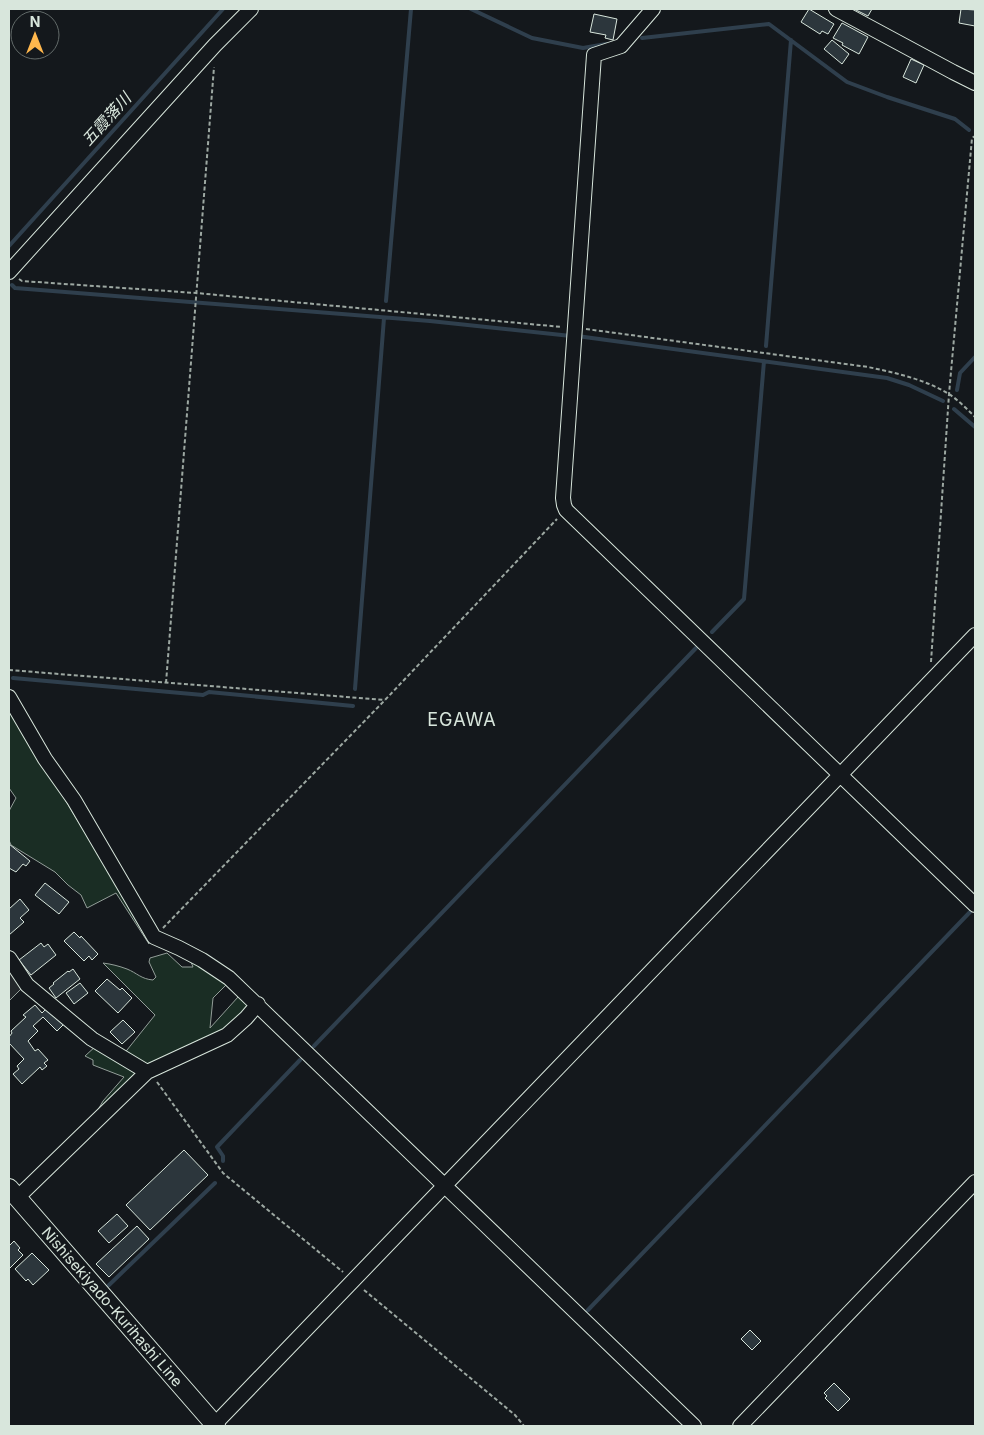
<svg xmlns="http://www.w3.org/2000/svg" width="984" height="1435" viewBox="0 0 984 1435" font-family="Inter,'Noto Sans JP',sans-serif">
	<rect width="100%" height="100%" fill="#14181c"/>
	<!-- green -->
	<path fill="#1a2d24" stroke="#939e99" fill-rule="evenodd" d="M9 707 145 932 149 944 116 893 87 908 81 895 68 885 55 872 11 845 9 840V811L16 798 9 788Z
		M167 953 182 967H193L189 957 248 1001 247 1010 229 1028 151 1064H141L123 1055 155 1015 103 963C111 964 119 966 127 969 137 973 141 979 153 980L156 977 149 962 150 958ZM226 985 233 990 238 997 210 1028 213 998Z
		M97 1045 135 1072 136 1074 95 1115 103 1101 124 1077 93 1065V1060L85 1056Z"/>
	<!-- parking -->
	<path fill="#24282b" stroke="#939e99" d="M9 966 23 987 9 1001Z"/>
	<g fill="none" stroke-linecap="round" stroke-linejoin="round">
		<!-- stream -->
		<path stroke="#2f3f4d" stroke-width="4" d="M471 9 532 38 583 48 606 44
			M642 38 769 24 847 82 887 97 955 119 969 130
			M9 246 223 9
			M12 285 15 288 430 321 571 336
			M386 301 411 9
			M577 336 887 378 909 385 943 401
			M766 346 791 40
			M957 390 960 373 975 357
			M954 409 975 427
			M712 632 744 599 764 361
			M13 678 203 695 209 692 353 706
			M355 689 384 318
			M314 1046 696 648
			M223 1161V1156L217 1147 300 1060
			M109 1285 215 1183
			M588 1310 970 912"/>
	</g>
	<!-- building -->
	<path fill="#2c363c" stroke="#d8e6dc" d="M809 9 834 24 828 34 822 31 820 34 801 22Z
		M854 9H872L868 16Z
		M961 9 975 10V26L959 23Z
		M594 14 617 19 613 40 605 38 606 35 590 32Z
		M842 23 868 37 859 54 842 45 843 43 833 38Z
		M832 40 849 54 842 64 824 49Z
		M911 59 924 65 916 83 903 77Z
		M9 844 30 861 26 866 23 864 16 872 9 868Z
		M45 883 69 902 59 914 35 895Z
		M20 899 29 910 20 918 24 922 9 935V909Z
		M74 932 80 938 81 936 98 954 92 960 89 956 84 961 64 941Z
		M41 943 44 947 48 944 56 955 31 975 19 960Z
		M73 969 80 979 56 998 49 988 54 984 53 983 68 971 69 972Z
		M107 979 120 990 122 988 132 998 118 1013 95 991Z
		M80 983 88 993 74 1004 66 993Z
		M35 1005 42 1013 49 1006 65 1023 57 1031 43 1017 33 1026 38 1031 28 1041 35 1051 38 1049 48 1060 44 1063 47 1066 42 1070 40 1067 22 1084 13 1074 19 1069 17 1066 24 1059 9 1043V1037L12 1033 11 1031 26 1017 23 1015Z
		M123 1020 135 1032 122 1044 110 1032Z
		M184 1150 208 1175 150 1230 126 1205Z
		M117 1214 128 1226 109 1243 98 1231Z
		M137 1226 149 1239 109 1277 96 1264Z
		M14 1241 20 1248 18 1250 23 1255 9 1269V1246Z
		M32 1253 49 1270 33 1285 28 1279 26 1281 15 1269Z
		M750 1330 761 1341 752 1350 741 1339Z
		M834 1383 850 1399 838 1411 825 1398 827 1396 824 1393Z"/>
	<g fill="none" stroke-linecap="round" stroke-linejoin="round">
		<!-- minor casing -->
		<g stroke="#d8e6dc" stroke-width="16">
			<path id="minor" d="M653 9 621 46 594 55 563 498 564 505 566 510 975 905
				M836 9 953 72 975 83
				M9 272 215 45 251 9
				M9 697 45 759 74 800 154 937 179 948 202 960 229 978 694 1426
				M9 958 27 985 92 1039 147 1072
				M17 1198 147 1072 227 1035 246 1018 258 1004
				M214 1425 975 635
				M740 1426 975 1182"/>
		</g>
		<!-- major casing -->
		<g stroke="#d8e6dc" stroke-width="20">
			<path id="major" d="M9 1188 216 1426"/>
		</g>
		<!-- path -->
		<path stroke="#9da8a2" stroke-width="2" stroke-dasharray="4 2.5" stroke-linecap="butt" d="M19 279 22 281 196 293 562 327
			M586 329 868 367C896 373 924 379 949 394 958 400 967 409 975 417
			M931 662 949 394 972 138 975 136
			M9 670 385 700
			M166 683 214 67
			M163 928 385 700 557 519
			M157 1082 223 1173 343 1272
			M364 1290 515 1415 524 1426"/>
		<!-- minor -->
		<use href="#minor" stroke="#14181c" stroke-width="14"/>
		<!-- major -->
		<use href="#major" stroke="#14181c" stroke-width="18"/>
	</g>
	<g text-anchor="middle" stroke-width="4" stroke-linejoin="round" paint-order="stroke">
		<!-- street labels -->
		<g font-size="15" fill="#d8e6dc" stroke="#14181c">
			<text transform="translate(112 1307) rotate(49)" y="5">Nishisekiyado-Kurihashi Line</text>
		</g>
		<!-- water labels -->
		<g font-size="16" font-style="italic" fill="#d8e6dc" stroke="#14181c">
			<text transform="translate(106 119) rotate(-48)" y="6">五霞落川</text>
		</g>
		<!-- quarter labels -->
		<g font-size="18" letter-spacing="1" fill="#d8e6dc" stroke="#14181c">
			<text x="462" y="726">EGAWA</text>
		</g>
	</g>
	<!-- border -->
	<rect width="984" height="1435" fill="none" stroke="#d8e6dc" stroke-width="20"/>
	<!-- north arrow -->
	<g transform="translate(35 35)"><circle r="24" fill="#14181c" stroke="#626a69"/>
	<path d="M0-4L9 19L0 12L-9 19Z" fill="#ffb74d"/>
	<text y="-8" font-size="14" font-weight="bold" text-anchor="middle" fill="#d8e6dc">N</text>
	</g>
</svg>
